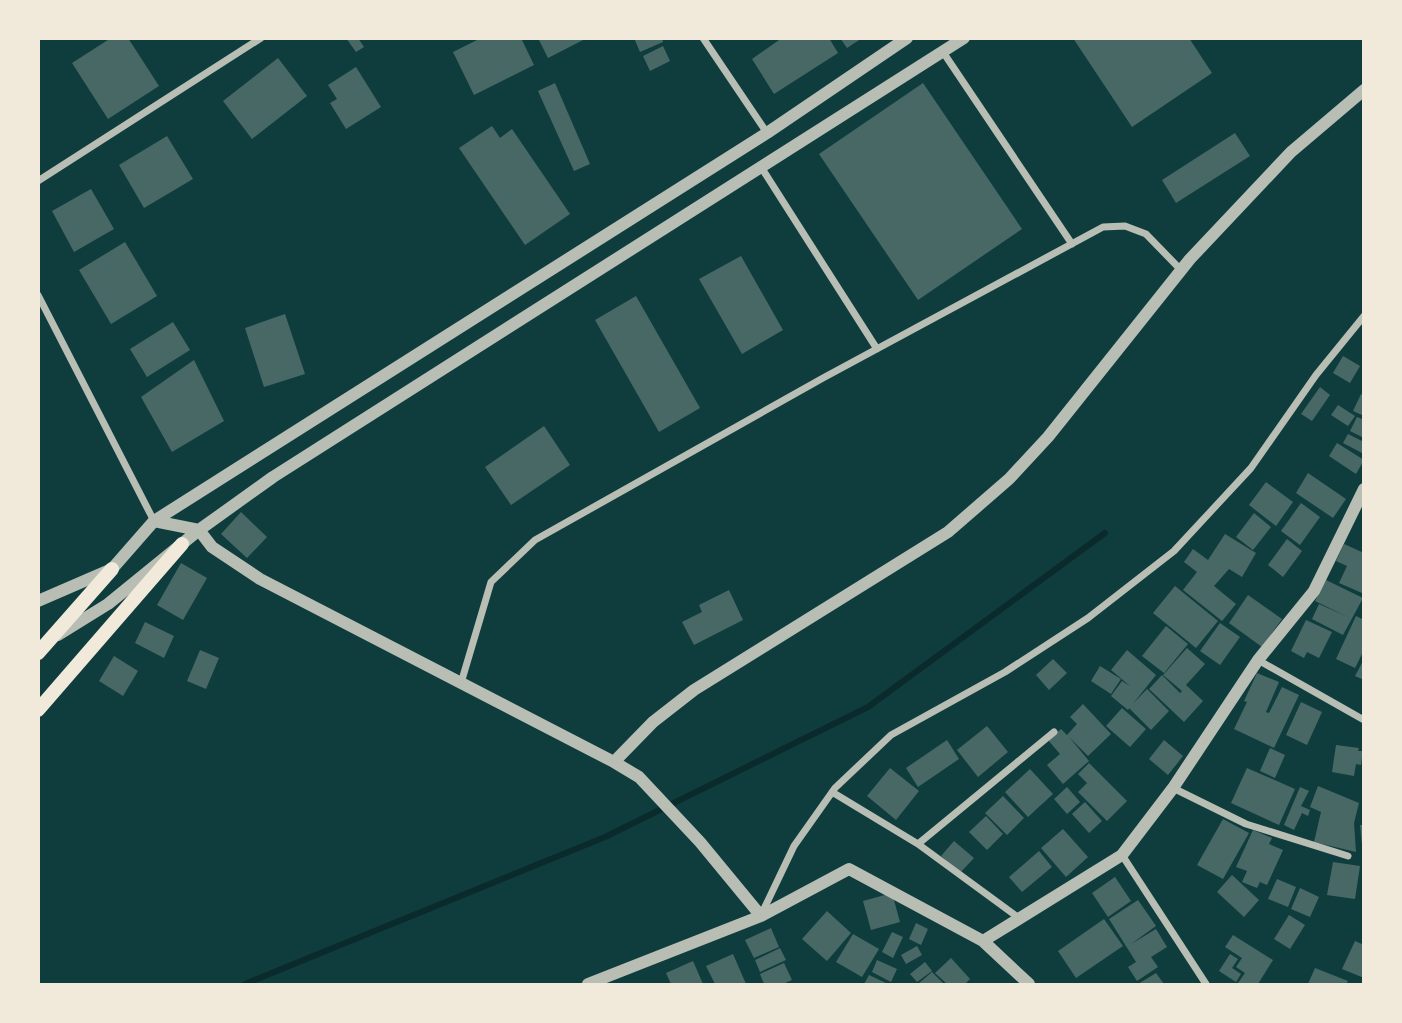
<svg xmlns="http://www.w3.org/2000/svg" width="1402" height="1023" viewBox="0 0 1402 1023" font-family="'DejaVu Sans',sans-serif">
	<rect width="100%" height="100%" fill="#0f3d3e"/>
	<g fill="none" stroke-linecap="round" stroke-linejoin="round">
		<!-- stream -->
		<path stroke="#0a2a2b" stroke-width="6" d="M245 984 605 837 868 707 1105 533"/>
	</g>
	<!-- building -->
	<path fill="#486865" d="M111 38H128L159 86 108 119 72 63Z
		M346 38H358L364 47 356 52Z
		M481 38H521L534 65 474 95 453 52Z
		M538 38H587L548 58Z
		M634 38H662L663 42 640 52Z
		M782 38H829L838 53 774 94 752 59Z
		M840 38H862L847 48Z
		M1073 38H1189L1212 73 1132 127Z
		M663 46 670 61 650 71 643 56Z
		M278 58 307 96 252 139 223 101Z
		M356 67 381 107 346 129 330 103 337 99 328 85Z
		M555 83 590 164 574 171 538 91Z
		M923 83 1022 229 918 300 819 154Z
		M492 126 500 138 512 129 570 214 525 245 459 148Z
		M1235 133 1250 156 1176 203 1162 180Z
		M167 136 193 179 144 208 119 165Z
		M91 189 114 229 74 252 52 211Z
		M125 242 157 296 111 324 79 270Z
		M741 256 783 330 742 354 699 279Z
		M636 296 700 408 659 432 595 320Z
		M285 314 305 374 264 387 245 328Z
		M173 322 190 350 147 377 130 349Z
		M1343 356 1360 366 1350 383 1333 373Z
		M194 360 224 421 172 452 141 397Z
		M1320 387 1330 395 1312 421 1301 414Z
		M1361 394 1364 395V416L1353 411Z
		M1338 405 1355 416 1348 426 1331 415Z
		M1357 417 1364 420V438L1350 431Z
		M544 426 570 465 511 505 485 467Z
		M1348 434 1364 442V454L1343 443Z
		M1337 443 1364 460 1356 474 1329 456Z
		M1308 473 1346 499 1333 518 1296 493Z
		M1266 482 1293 502 1276 526 1249 505Z
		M1301 503 1320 517 1300 545 1281 531Z
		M241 512 267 537 247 558 221 534Z
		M1254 513 1271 527 1253 550 1236 537Z
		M1225 534 1256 553 1242 577 1229 569 1214 586 1236 604 1222 621 1183 590 1197 572 1184 562 1193 549 1208 560Z
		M1287 539 1302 551 1283 577 1268 565Z
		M1344 544 1364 553 1362 593 1339 583 1347 566 1336 561Z
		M181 563 207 578 183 620 157 605Z
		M1326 580 1363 598 1343 635 1312 619 1319 604 1348 617 1315 601Z
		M1175 586 1218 621 1196 648 1153 613Z
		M729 590 743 620 694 645 682 622 702 612 699 605Z
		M1248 595 1282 619 1262 647 1229 623Z
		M1356 616 1364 620V650L1355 668 1336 659Z
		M1306 620 1332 632 1319 658 1307 652 1304 658 1291 651Z
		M145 622 174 636 164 658 135 643Z
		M1220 623 1240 637 1220 665 1200 651Z
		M1166 626 1188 644 1164 673 1142 656Z
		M1187 648 1205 664 1186 685 1203 701 1184 722 1149 689 1162 675 1180 693 1182 691 1163 675Z
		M200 650 219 658 206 689 187 681Z
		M1127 650 1156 675 1128 710 1111 696 1122 681 1130 686 1111 670Z
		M114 656 138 671 123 696 99 681Z
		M1053 659 1067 673 1049 690 1036 675Z
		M1364 659V680L1355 676Z
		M1100 666 1121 679 1111 694 1091 681Z
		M1257 673 1279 682 1266 712 1269 713 1282 687 1299 695 1274 748 1234 729 1247 702 1244 701Z
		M1147 689 1169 711 1151 730 1129 708Z
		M1301 702 1322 712 1307 745 1286 735Z
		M1083 704 1111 734 1088 756 1069 737 1089 761 1063 784 1047 765 1060 754 1048 740 1061 729 1067 735 1077 724 1070 717Z
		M1122 708 1146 729 1130 747 1106 726Z
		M987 726 1008 752 978 777 957 750Z
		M947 740 959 759 918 787 906 768Z
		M1164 740 1183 756 1168 775 1149 759Z
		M1336 745 1359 748 1358 751H1363L1361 765 1356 764 1354 776 1332 772Z
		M1270 748 1285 755 1275 778 1260 771Z
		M1089 763 1127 801 1107 821 1078 792 1087 783 1078 774Z
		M890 768 919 791 896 820 867 796Z
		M1247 768 1295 789 1279 825 1231 803Z
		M1030 769 1053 794 1028 817 1005 792Z
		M1318 786 1359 803 1354 823 1356 852 1314 842 1321 812 1310 807Z
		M1067 787 1080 802 1067 814 1054 799Z
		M1300 787 1309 791 1301 806 1310 810 1308 816 1302 813 1294 830 1284 825Z
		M1003 796 1024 818 1007 835 985 813Z
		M1085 802 1102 821 1089 833 1072 814Z
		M986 816 1003 834 987 850 969 832Z
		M1223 819 1249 833 1223 879 1197 865Z
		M1360 825H1364V845H1362Z
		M1063 829 1088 857 1066 877 1041 848Z
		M1253 830 1272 838 1269 844 1283 850 1267 885 1260 882 1257 888 1242 882 1247 871 1236 867Z
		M954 841 974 858 960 873 941 856Z
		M1039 851 1052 867 1022 892 1009 877Z
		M1333 862 1360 866 1355 899 1327 895Z
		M1232 875 1259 900 1244 917 1217 892Z
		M1115 877 1131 901 1108 917 1092 893Z
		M1277 879 1296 887 1288 907 1268 899Z
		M1300 888 1319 897 1310 917 1291 909Z
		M892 893 900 922 871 930 863 901Z
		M1138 900 1156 926 1131 944 1156 929 1167 947 1151 957 1158 967 1137 981 1128 967 1136 962 1109 919Z
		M827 911 851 933 827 961 802 939Z
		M1289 915 1305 925 1290 949 1274 939Z
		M1104 919 1123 946 1076 978 1058 951Z
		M916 923 928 929 921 945 909 939Z
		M771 928 779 947 754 958 745 940Z
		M892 932 903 937 893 958 882 952Z
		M853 934 879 949 862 977 836 962Z
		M1233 935 1273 960 1258 984 1238 983 1245 973 1236 967 1242 958 1225 947Z
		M1355 941 1364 945V978L1342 969Z
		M917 946 922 955 906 964 901 955Z
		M780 948 786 960 760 972 755 960Z
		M733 954 746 984H715L706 966Z
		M1230 954 1238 959 1232 968 1241 974 1236 982 1219 971Z
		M951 958 970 979 965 984H947L935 973Z
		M877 960 897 969 891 982 872 972Z
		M693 961 703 984H671L666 973Z
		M925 962 932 971 917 982 910 974Z
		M784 963 792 980 783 984H764L760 974Z
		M1315 968 1348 981 1346 984H1308Z
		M932 972 944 984H918Z
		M1156 973 1164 984H1138Z
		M869 975 888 984H864Z"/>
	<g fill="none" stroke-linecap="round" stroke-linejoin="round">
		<!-- minor -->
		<path stroke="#b8beb3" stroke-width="7" d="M703 38 767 133
			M943 52 1072 244
			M761 167 877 349
			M38 181 261 38
			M38 295 154 521
			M1258 660 1364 720
			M461 683 491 582 535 540 823 378 1103 227 1125 226 1146 234 1181 270
			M1173 788 1246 824 1348 856
			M832 792 918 844 1019 918
			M918 844 1054 732
			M1122 855 1206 984
			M762 913 794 846 835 788 891 735 1005 672 1088 618 1174 551 1251 468 1316 375 1364 316"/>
		<!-- tertiary -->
		<path stroke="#b8beb3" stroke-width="12" d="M154 521 199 530 212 547 260 579 614 762 639 777 700 842 761 916
			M38 601 112 569 154 521 767 133 907 38
			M58 635 108 604 199 530 273 477 964 38
			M614 762 653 722 694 690 948 532 1009 479 1048 437 1190 259 1291 152 1364 90
			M983 941 1122 855 1173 788 1258 660 1314 591 1364 489
			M588 984 761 916 849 869 983 941 1029 984"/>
		<!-- secondary -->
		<path stroke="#f1e9da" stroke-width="14" d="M38 653 112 569
			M38 710 182 544"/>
	</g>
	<!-- border -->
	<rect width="1402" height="1023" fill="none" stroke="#f1e9da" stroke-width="80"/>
</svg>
